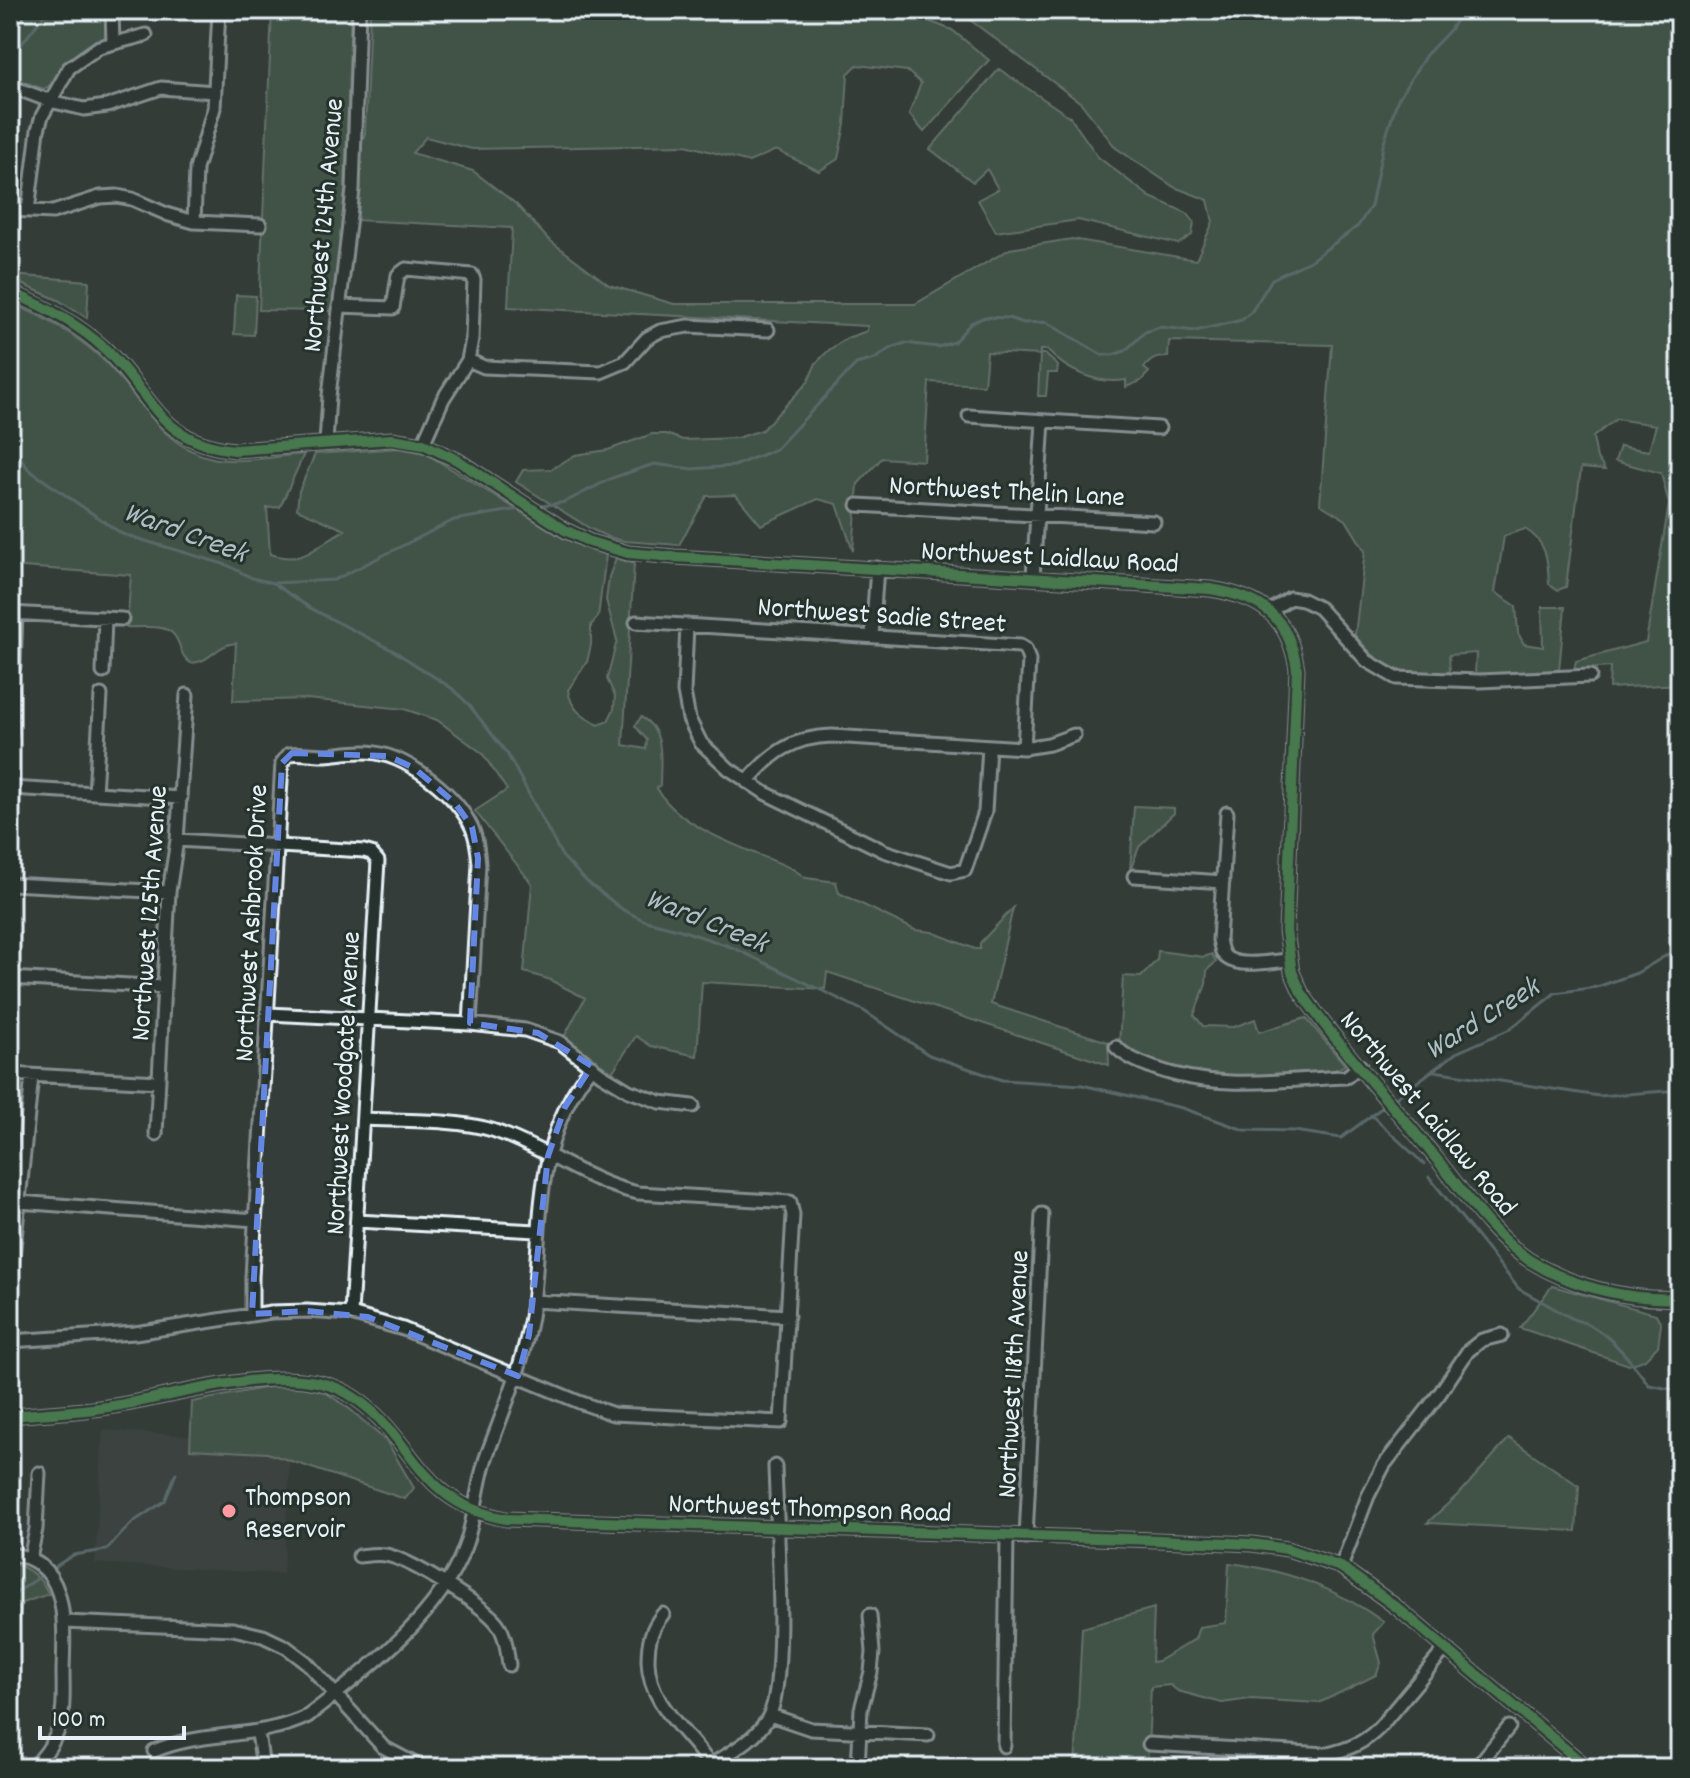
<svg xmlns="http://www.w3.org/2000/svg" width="1690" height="1778" viewBox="0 0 1690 1778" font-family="Dekko,sans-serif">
	<rect width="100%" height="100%" fill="#343d39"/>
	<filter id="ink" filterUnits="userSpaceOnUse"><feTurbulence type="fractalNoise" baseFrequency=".0125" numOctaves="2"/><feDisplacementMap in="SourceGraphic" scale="16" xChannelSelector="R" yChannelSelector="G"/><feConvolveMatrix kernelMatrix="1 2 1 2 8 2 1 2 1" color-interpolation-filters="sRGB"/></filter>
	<g filter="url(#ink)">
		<!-- built -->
		<path fill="#454948" d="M103 1430 190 1436V1449L267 1453 290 1461 283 1574 95 1563Z"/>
		<!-- green -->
		<path fill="#516f58" stroke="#9cb0a8" stroke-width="2" d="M27 10H106L105 37C94 45 81 49 71 59 61 69 56 84 44 89L10 77V41Z
			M272 10H351L345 191 333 311 259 310Z
			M370 10H900L952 30 989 60 924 132 909 114 921 83 907 71 857 65 848 74 845 124 838 159 819 171 776 150 749 162 686 145 472 149 426 137 412 153 473 171 516 204 548 239 609 285 674 304H915L1010 249 1072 239 1196 260 1213 222 1208 200 1174 187 1116 148 1081 103 970 20 949 10H1680V684L1609 688 1610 667 1574 670 1576 661 1646 642 1669 504 1661 473 1615 461 1620 446 1649 451 1656 425 1616 419 1593 437 1597 458 1605 470 1581 468 1566 587 1558 590 1549 584C1548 560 1547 542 1525 529L1504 536 1495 592 1516 606 1518 633 1524 644 1543 647 1542 607H1565L1559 670 1475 675 1476 653 1449 655 1450 674C1403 673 1385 674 1355 635L1365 551 1346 520 1320 504 1332 345 1169 341 1168 357C1156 357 1151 359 1144 368L1149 372 1141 381 1126 387V380C1098 385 1066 371 1047 350H1040V354H1045L1058 366 1057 373H1048L1046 396H1038L1040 355 987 352 984 385 929 382 924 461 882 458 858 484 853 551 837 504 818 499 761 525 736 495 707 496 679 545 624 541 608 537 591 529 516 482 523 470 552 469 575 455 608 450 652 434H666L683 440 737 438 762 430 808 382 816 363 829 350 847 338 867 331V326L508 307 512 228 356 220 360 147 365 134Z
			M999 69 1070 117 1098 157 1150 197 1187 213 1194 222 1192 235 1178 244 1078 220 996 232 978 200 998 189 987 169 973 182 930 149Z
			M10 275 89 281 87 318 58 300 10 279Z
			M236 295 256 296 254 335 234 334Z
			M10 303C43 316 73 332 100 357 137 391 158 446 212 458 238 464 275 456 304 454L280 507 267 508 270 554C307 566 315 545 345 530L297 509 299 491 315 454 400 448 425 453 563 538 606 555 598 617 591 625V645L587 662 568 690C571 709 582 717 599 725L608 721 614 709 615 696 607 679 617 640 606 600 609 577 616 558 634 564 623 745 646 749 647 740 635 726 641 717C666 730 660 761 660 785L657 788C679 830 751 850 793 869L806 878 836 882 839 893 915 930 932 932 975 949H980V943L1013 908 991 1004 1108 1042 1109 1065 827 972 825 989 702 982 697 1056 651 1046 636 1036 611 1074 564 1037 585 998 548 979 524 972 532 884 475 811 507 790 482 753 437 720 404 709 307 699 233 701 236 643C215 645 210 663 191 663 177 656 183 635 165 629 155 625 138 628 127 627L131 575 10 566Z
			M1134 806 1174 808V813L1139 847 1130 871Z
			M1158 951 1204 957 1212 954 1216 962 1207 970 1206 984 1194 1015 1203 1026 1234 1027 1255 1019 1259 1032 1306 1018 1345 1065C1314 1084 1198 1082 1163 1069 1148 1063 1133 1054 1119 1046L1123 976 1141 977 1157 960Z
			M1552 1286 1656 1314 1661 1324 1658 1346 1644 1360 1629 1365 1520 1328Z
			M284 1384 322 1390 351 1410 387 1442 414 1488 405 1499 267 1453 190 1449 192 1402Z
			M1509 1438 1579 1486 1576 1531 1427 1523 1463 1490Z
			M10 1563C29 1567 40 1577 49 1594L22 1603 17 1637 10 1655Z
			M1229 1563C1287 1570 1336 1588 1384 1622L1373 1634 1381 1663 1376 1675 1319 1703 1250 1699 1222 1703 1178 1691 1170 1685 1151 1687 1147 1768H1075L1082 1628 1154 1608 1152 1662 1158 1661 1195 1639 1199 1627 1226 1623Z"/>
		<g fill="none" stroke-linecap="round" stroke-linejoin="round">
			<!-- stream -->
			<path stroke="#859ea3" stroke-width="3" d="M10 49 17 50 48 10
				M10 442 29 470 122 534 227 565 252 578 273 583 310 608 394 651 453 689 470 706 508 755 562 856 586 881 622 909 643 920 681 930 734 948 864 1011 929 1055 1002 1080 1082 1085 1182 1108 1244 1130 1294 1131 1341 1138 1383 1107
				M542 506 565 502 612 478 654 464 692 469 734 466 776 449 856 364 875 359 889 349 905 343 938 347 954 342 971 323 985 317 1008 318 1024 323 1046 322 1092 349 1102 355H1112L1125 351 1145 332 1160 327 1195 331 1242 320 1252 311 1272 279 1310 261 1358 226 1371 206 1383 146 1397 101 1426 55 1450 30 1462 10
				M274 583 334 580 454 520 519 509
				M1434 1071 1599 1096 1680 1090
				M1397 1097 1456 1053 1510 1029 1555 993 1597 987 1637 973 1680 947
				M1371 1115 1424 1164
				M1429 1177 1519 1289 1575 1320C1604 1325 1633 1363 1649 1385L1680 1391
				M50 1570 73 1555 106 1550 133 1522 165 1501 176 1473
				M10 1597 44 1574"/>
			<!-- minor casing -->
			<g stroke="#e8f1f8" stroke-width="17">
				<path id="minor" d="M112 10 113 43
					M10 20 15 10
					M10 86 50 101 84 109 107 106 161 88 215 92
					M10 210 53 212 100 197 117 196 132 199 169 215 194 222 260 225
					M28 211 38 130 42 116 69 68 99 47 146 35
					M194 222 196 169 214 108 219 10
					M10 292C44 306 77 323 104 348 153 394 158 443 235 450L392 439 423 444 457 460 565 530 590 542 628 553 675 557 1210 589C1262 597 1289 617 1297 669L1286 931 1292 972 1301 992C1340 1049 1391 1103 1435 1157 1463 1191 1491 1235 1529 1260 1571 1287 1630 1301 1680 1298
					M339 306 393 308 398 275 406 269 472 275 474 280 472 339 468 360 443 399 423 444
					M468 360 484 367 601 372 625 362 647 338 660 331 688 326 768 330
					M969 416 1159 428
					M326 443 329 396 353 190 359 10
					M858 505 1154 522
					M1033 577 1043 421
					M1270 611 1290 598 1303 600 1319 608 1367 661 1396 678 1480 681 1590 676
					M10 613 122 619
					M636 622 1020 646 1025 649 1029 660 1024 748
					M687 625 684 692 689 719 701 743 729 769 765 793 884 851 951 873 965 870 985 812 989 746
					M872 636 877 568
					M14 667 16 613
					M103 672 105 618
					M10 735 12 690
					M747 782C771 753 793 737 832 736L1024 748 1049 744 1074 735
					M10 788 181 798
					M95 793 101 695
					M1227 813 1219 940C1221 947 1221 954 1227 958 1241 968 1273 961 1289 960
					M177 840 364 851 371 853 378 861 351 1314
					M1134 876 1223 882
					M10 884 169 892
					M10 978 164 987
					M268 1014 470 1024 525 1030 560 1042 601 1074 629 1091 660 1102 693 1106
					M1116 1047C1127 1058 1141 1063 1154 1068 1216 1091 1281 1080 1346 1077L1360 1066
					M10 1074 159 1082
					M156 1134 169 892 177 840 187 695
					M19 1202 255 1220
					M357 1221 537 1231
					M10 1286 32 1076
					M533 1301 788 1316
					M252 1314V1277L282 763 289 754C300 752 314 755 326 755 342 754 359 750 376 753 411 759 457 795 472 828 477 839 478 852 479 864L470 1024
					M10 1341 135 1333 271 1312 307 1311 351 1314 403 1329 579 1402 613 1414 781 1422 793 1215 790 1202 638 1193C586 1182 542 1146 492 1130 457 1119 400 1121 363 1119
					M10 1416C45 1413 79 1412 114 1406 179 1396 288 1359 347 1393 415 1433 413 1502 506 1519L1157 1540 1252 1544 1287 1549 1341 1567 1395 1606 1588 1768
					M1026 1537 1042 1214
					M10 1554C71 1560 64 1627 63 1671 63 1691 65 1713 57 1733 51 1747 43 1758 32 1768
					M359 1556C369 1555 380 1553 390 1556 413 1562 483 1605 497 1623 506 1635 507 1651 509 1665
					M30 1559 36 1529 39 1473
					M1341 1567 1368 1496 1384 1465 1440 1393 1468 1351 1482 1340 1502 1335
					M663 1614C651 1629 648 1641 648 1661 649 1707 690 1732 712 1768
					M64 1622 233 1629 263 1636 286 1647 306 1662 383 1747 423 1768
					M770 1715 811 1729 928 1735
					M258 1733 263 1768
					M1149 1744 1328 1754C1349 1749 1364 1743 1379 1728L1445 1649
					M1004 1746 1007 1536
					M154 1751C203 1730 259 1740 308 1716 365 1671 438 1618 464 1549 476 1519 476 1485 487 1455 506 1404 526 1358 533 1304 543 1217 533 1140 592 1066
					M1328 1754 1329 1768
					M711 1765C731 1752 755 1740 768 1718 789 1683 776 1515 775 1466
					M858 1768 861 1709 871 1672 873 1652 870 1615
					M1476 1768 1509 1727"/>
			</g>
			<!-- minor -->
			<use href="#minor" stroke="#26332d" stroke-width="11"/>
			<!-- cycleway casing -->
			<g stroke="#26332d" stroke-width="15">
				<path id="cycleway" d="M10 292C44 306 77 323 104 348 153 394 158 443 235 450L392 439 423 444 457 460 565 530 590 542 628 553 675 557 1210 589C1262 597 1289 617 1297 669L1286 931 1292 972 1301 992C1340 1049 1391 1103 1435 1157 1463 1191 1491 1235 1529 1260 1571 1287 1630 1301 1680 1298
					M10 1416C45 1413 79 1412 114 1406 179 1396 288 1359 347 1393 415 1433 413 1502 506 1519L1157 1540 1252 1544 1287 1549 1341 1567 1395 1606 1588 1768"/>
			</g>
			<!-- cycleway -->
			<use href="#cycleway" stroke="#61c268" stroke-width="10"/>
		</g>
	</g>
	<!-- marked area -->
	<path d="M0 0H1690V1778H0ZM292 753 388 756 414 768 455 803 472 827 478 858 470 1023 538 1033 592 1066 565 1107 548 1156 529 1335 518 1376 368 1317 307 1311 252 1314 282 763Z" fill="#343d39" fill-opacity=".55" fill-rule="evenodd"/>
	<path fill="none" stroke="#6487e3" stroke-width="6" stroke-dasharray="16 10" stroke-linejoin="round" d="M292 753 388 756 414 768 455 803 472 827 478 858 470 1023 538 1033 592 1066 565 1107 548 1156 529 1335 518 1376 368 1317 307 1311 252 1314 282 763Z"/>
	<!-- markers -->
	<circle fill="#ff9aa2" stroke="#26332d" stroke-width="3" cx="229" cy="1511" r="8"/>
	<g text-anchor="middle" stroke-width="6" stroke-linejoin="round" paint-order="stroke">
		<!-- street labels -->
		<g font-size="28" fill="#e8f1f8" stroke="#26332d">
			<text transform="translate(321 225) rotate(-85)" y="10">Northwest 124th Avenue</text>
			<text transform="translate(1007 489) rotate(3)" y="10">Northwest Thelin Lane</text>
			<text transform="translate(1050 555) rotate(3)" y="10">Northwest Laidlaw Road</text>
			<text transform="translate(882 613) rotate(4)" y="10">Northwest Sadie Street</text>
			<text transform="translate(147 913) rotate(-86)" y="10">Northwest 125th Avenue</text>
			<text transform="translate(249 923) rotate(-87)" y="10">Northwest Ashbrook Drive</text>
			<text transform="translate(341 1083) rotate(-87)" y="10">Northwest Woodgate Avenue</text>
			<text transform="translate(1430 1112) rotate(50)" y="10">Northwest Laidlaw Road</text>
			<text transform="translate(1011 1374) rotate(-87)" y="10">Northwest 118th Avenue</text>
			<text transform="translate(810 1506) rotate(2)" y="10">Northwest Thompson Road</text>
		</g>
		<!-- poi labels -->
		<g font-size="28" fill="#e8f1f8" stroke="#26332d" text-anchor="start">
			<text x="245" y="1505">Thompson<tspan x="245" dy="32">Reservoir</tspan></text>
		</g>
		<!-- water labels -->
		<g font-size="30" font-style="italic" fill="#aec0c6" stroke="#26332d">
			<text transform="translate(186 531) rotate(20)" y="10">Ward Creek</text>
			<text transform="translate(707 919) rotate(22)" y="10">Ward Creek</text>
			<text transform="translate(1481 1017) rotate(-32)" y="10">Ward Creek</text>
		</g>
	</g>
	<!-- margin -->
	<rect width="1690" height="1778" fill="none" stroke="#26332d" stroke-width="40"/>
	<rect x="20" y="20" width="1650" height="1738" fill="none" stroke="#e8f1f8" stroke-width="3" filter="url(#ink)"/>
	<!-- scale -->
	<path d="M40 1726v12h144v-12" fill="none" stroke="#e8f1f8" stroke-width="4"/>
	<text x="52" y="1726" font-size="24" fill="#e8f1f8" stroke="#26332d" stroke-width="6" paint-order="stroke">100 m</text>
</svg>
